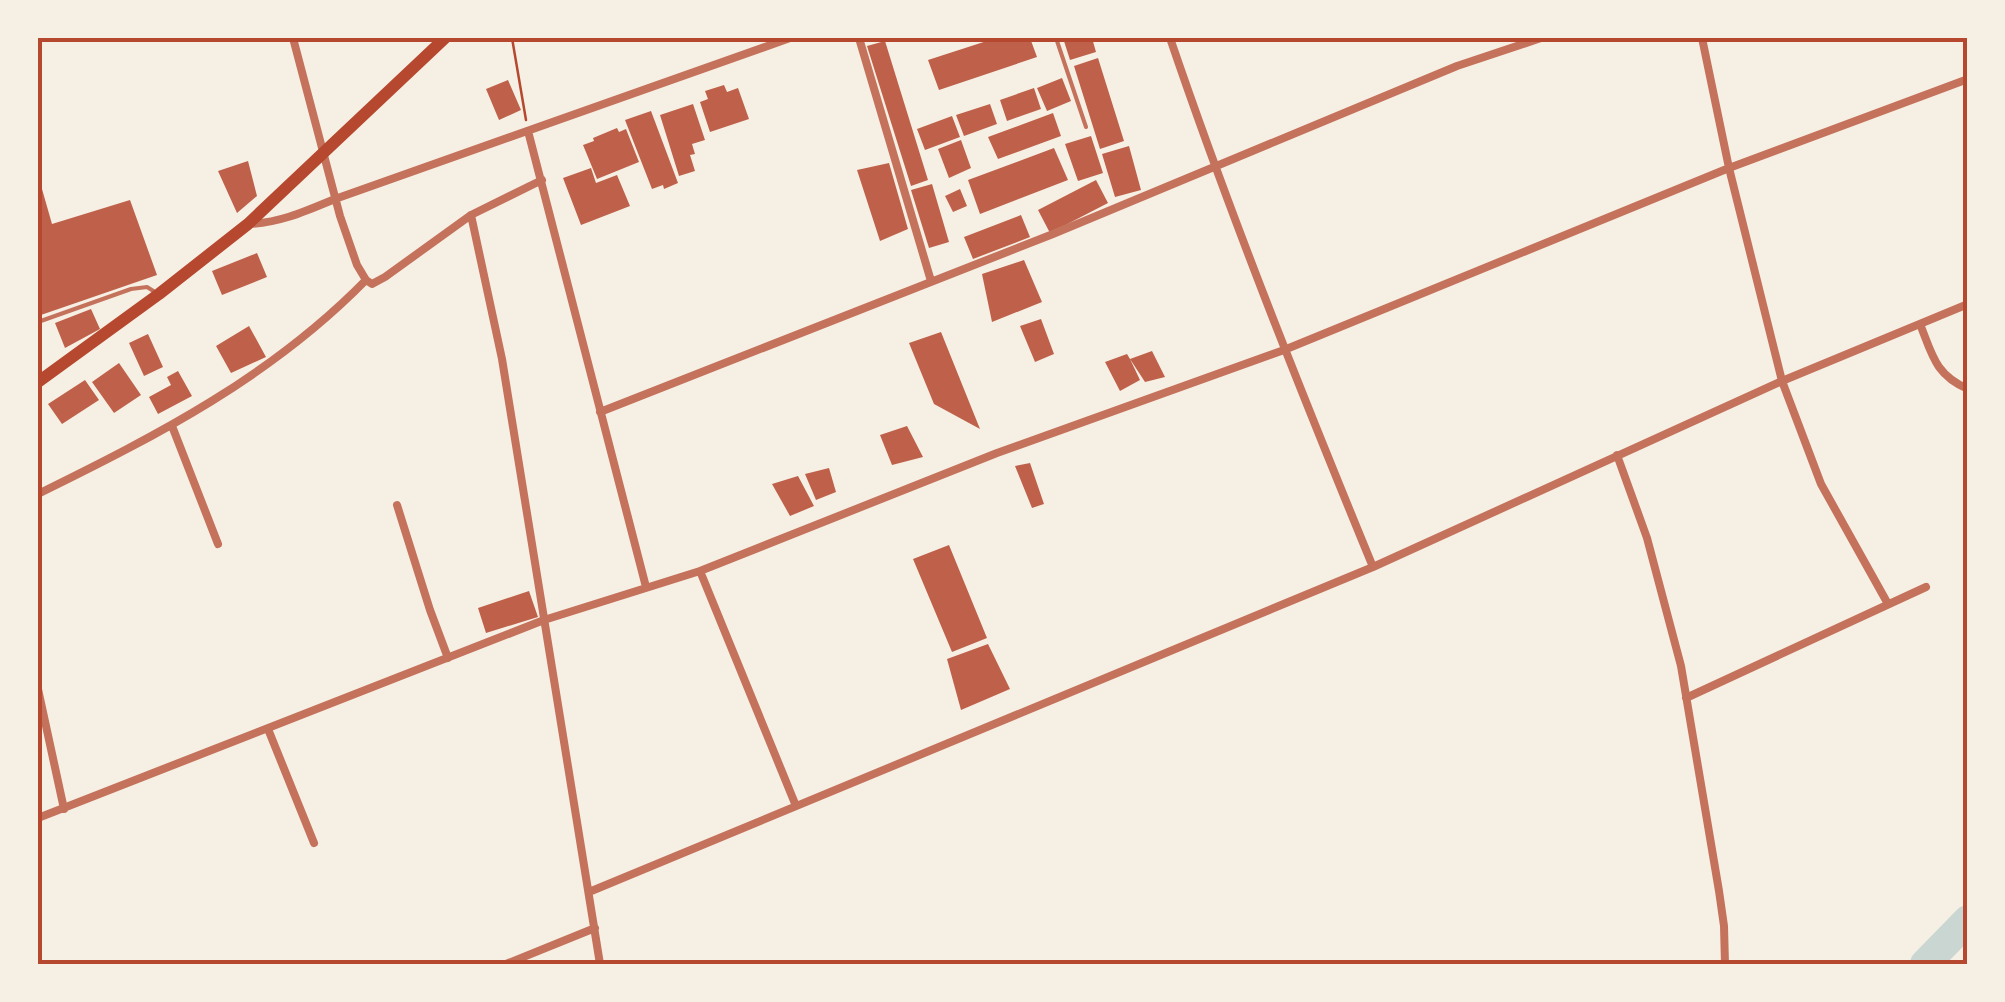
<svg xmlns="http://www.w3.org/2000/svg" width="2005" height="1002" viewBox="0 0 2005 1002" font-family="Arial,sans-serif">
	<rect width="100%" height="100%" fill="#f6efe4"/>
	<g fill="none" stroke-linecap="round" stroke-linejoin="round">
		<!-- river -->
		<path stroke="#c9d6d2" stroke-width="30" d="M1925 964 1968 920"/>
	</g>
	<!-- building -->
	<path fill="#bf614a" d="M996 38H1030L1037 57 939 90 928 60Z
		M1063 38H1092L1096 52 1070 60Z
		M885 41 928 180 911 186 867 46Z
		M1098 58 1124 141 1100 149 1074 66Z
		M1062 78 1071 101 1047 111 1037 88Z
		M508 80 521 110 499 120 486 89Z
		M724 85 727 92 738 88 749 119 710 132 700 102 708 99 705 91Z
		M1034 88 1041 109 1007 121 1000 100Z
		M693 104 705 140 692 144 695 154 690 155 695 171 679 176 660 115Z
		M990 104 997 124 964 136 956 115Z
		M651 111 678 183 664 189 663 185 652 189 625 120Z
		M1053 113 1061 136 998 159 988 137Z
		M952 116 960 137 925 150 917 129Z
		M617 128 619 132 626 129 639 162 597 179 583 145 594 141 593 138Z
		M1091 136 1103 173 1078 181 1065 144Z
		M961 140 971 168 949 178 938 149Z
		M1129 146 1141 190 1115 197 1102 154Z
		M1054 148 1068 180 980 214 968 180Z
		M248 161 257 196 237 213 218 171Z
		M889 163 908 229 880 241 857 170Z
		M591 168 596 183 617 175 630 206 581 225 563 178Z
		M38 175 52 224 130 200 157 275 38 316Z
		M1096 180 1108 203 1050 233 1038 210Z
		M932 184 949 242 929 248 911 190Z
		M960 189 967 206 953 212 945 196Z
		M1021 215 1030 237 973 259 964 237Z
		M257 253 267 277 222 295 212 271Z
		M1024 260 1042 302 992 322 982 274Z
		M91 309 100 329 65 348 55 323Z
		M1041 319 1054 354 1035 362 1020 326Z
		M249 326 266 357 231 373 216 346Z
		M941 332 980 429 934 404 909 343Z
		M148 334 163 367 144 376 129 343Z
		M1152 351 1165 377 1145 382 1130 359 1140 380 1120 391 1105 362 1127 354 1130 359Z
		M119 363 141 395 114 413 92 382Z
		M178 371 192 396 158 414 149 397 171 385 167 377Z
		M85 380 99 400 62 424 48 404Z
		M907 426 923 457 892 465 880 435Z
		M1030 463 1044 504 1032 508 1015 466Z
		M829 468 836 492 816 500 805 474Z
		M798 476 814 506 790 516 772 484Z
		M949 545 987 638 952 652 913 559Z
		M529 591 538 617 486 633 478 608Z
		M988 644 1010 689 961 710 947 659Z"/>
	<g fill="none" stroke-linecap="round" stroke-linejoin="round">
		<!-- path -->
		<path stroke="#b5482f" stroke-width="2.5" d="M512 38 526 120"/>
		<!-- service -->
		<path stroke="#c5725c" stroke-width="4" d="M1056 38 1086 127
			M38 322 131 289 147 287 155 292"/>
		<!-- minor -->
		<path stroke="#c5725c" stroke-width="8" d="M293 38 340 216 357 265 366 280
			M859 38 931 281
			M1170 38C1231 217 1301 392 1373 567
			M1702 38 1729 168 1782 381 1821 484 1888 604
			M528 131 646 587
			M471 215 502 359 600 964
			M248 224C280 223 306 211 335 199L790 38
			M1920 324C1932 354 1935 375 1968 389
			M600 412 1053 234 1457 66 1541 38
			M172 426 218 544
			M1617 455 1647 538 1681 666 1719 891 1724 926 1725 964
			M38 494C158 435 271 377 366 280L372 284 385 277 471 215 542 180
			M397 505 430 610 448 658
			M700 571 796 806
			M38 689 64 809
			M1686 698 1926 587
			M268 729 314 843
			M38 818 544 620 700 571 997 453 1284 350 1729 168 1968 79
			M589 892 1373 567 1782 381 1968 304
			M506 964 595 928"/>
		<!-- trunk -->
		<path stroke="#b5482f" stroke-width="12" d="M38 382 159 294 248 224 445 38"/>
	</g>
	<!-- border -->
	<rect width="2005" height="1002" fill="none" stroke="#f6efe4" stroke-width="80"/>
	<rect x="40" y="40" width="1925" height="922" fill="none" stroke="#b5482f" stroke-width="4"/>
</svg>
